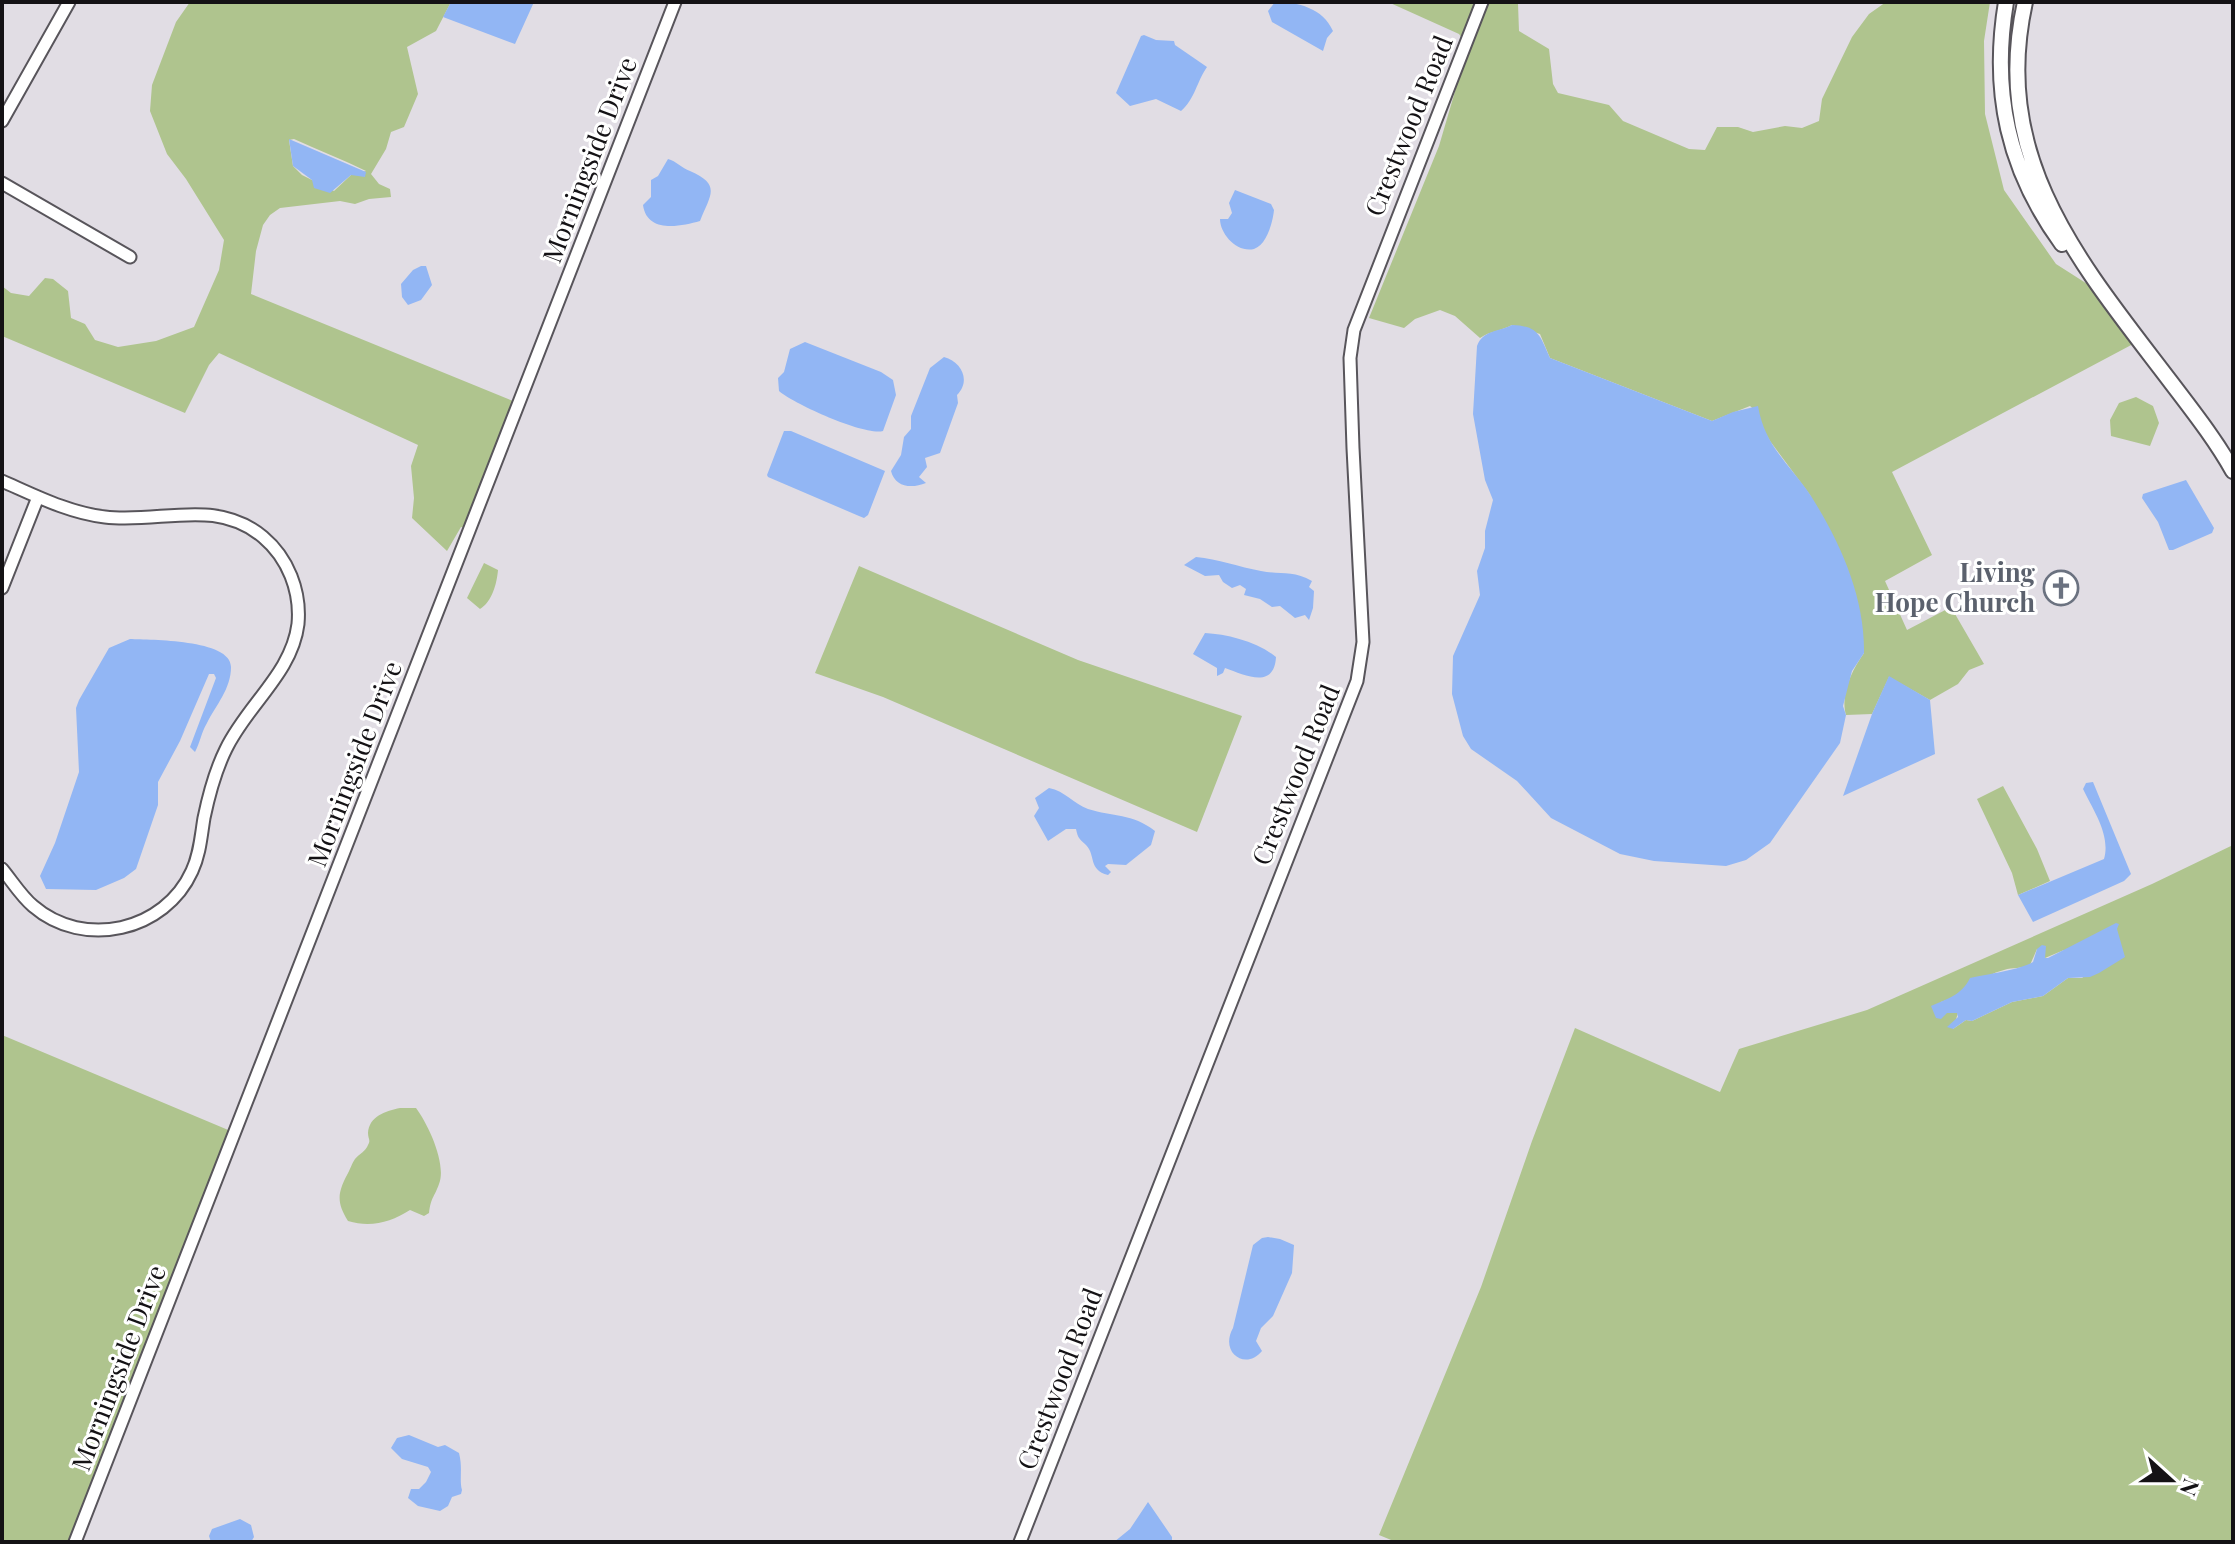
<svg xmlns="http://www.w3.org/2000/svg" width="2235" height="1544" viewBox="0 0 2235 1544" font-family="'Playfair Display',serif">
	<rect width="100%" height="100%" fill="#e1dde4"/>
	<!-- green -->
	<path fill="#afc48e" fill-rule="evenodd" d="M190 2H451L436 31 407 47 418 94 404 127 391 132 386 149 371 174 379 184 390 189 391 197 369 199 355 204 340 201 280 208 270 215 263 225 256 251 251 294 513 401 504 431 465 528 461 527 447 551 412 518 414 498 411 466 418 445 219 353 209 365 185 413 2 336V286L11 293 29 296 45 278 53 279 68 291 71 318 85 324 95 340 118 347 156 341 194 327 219 270 224 240 186 179 167 154 150 111 152 85 176 22ZM294 139C318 150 342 159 366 171L351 175 334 191 302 175 293 166 289 140Z
		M1388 2H1514L1518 4 1519 31 1549 49 1553 84 1558 93 1609 105 1623 121 1689 149 1705 150 1717 127H1738L1753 132 1785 126 1802 128 1819 121 1822 99 1852 37 1869 14 1886 2H1990L1984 41 1985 114 2004 190 2056 264 2092 287 2135 343 1892 472 1932 555 1885 581 1907 630 1951 607 1984 664 1969 670 1958 684 1930 700 1889 677 1872 714 1846 715C1840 694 1852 670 1864 653L1810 495 1770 441 1759 421V414L1750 406 1712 421 1550 358 1540 334 1512 325C1501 331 1490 331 1480 338L1455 316 1440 310 1415 319 1404 328 1369 318 1439 146 1468 47 1459 34Z
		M2136 397 2153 406 2159 423 2150 446 2111 436 2110 420 2119 403Z
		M484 563 498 570C497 583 492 602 480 609L467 598Z
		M859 566 1078 660 1242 716 1197 832 883 697 815 673Z
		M2003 786 2037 849 2050 881 2018 895 2012 873 1977 799Z
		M2233 845V1542H1396L1379 1535 1481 1287 1532 1141 1575 1028 1720 1092 1739 1049 1867 1010 2152 884ZM2037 949 2045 958 2064 950 2083 978H2068L2043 996 2012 1002 1972 1021 1966 1020 1953 1029 1958 1013H1947L1941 1002C1960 997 1982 975 2004 970 2013 967 2021 969 2030 965Z
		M2 1035 233 1132 82 1542H2Z
		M400 1108H416C428 1124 447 1164 439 1184 434 1198 431 1197 429 1213L424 1216 410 1210C391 1222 371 1228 348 1221 337 1203 337 1194 347 1175 350 1170 352 1163 355 1159 359 1154 366 1151 368 1145 371 1140 368 1139 368 1133 369 1116 386 1111 400 1108Z"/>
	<!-- water -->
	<path fill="#92b6f4" d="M451 2H534L515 44 443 17Z
		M1275 2C1298 2 1323 8 1333 31L1327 38 1323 51 1272 22 1268 11Z
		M1144 35 1156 40 1174 41 1175 45 1207 67C1197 81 1195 99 1181 111L1156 99 1130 106 1116 93 1141 36Z
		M289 139 366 172 365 177 351 175 330 193 314 188 312 180 293 166Z
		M668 159C676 161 682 168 690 171 722 185 710 195 700 221 679 227 647 233 643 205L651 197V180L658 176Z
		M1235 190 1271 204 1274 210C1273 221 1267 245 1254 249 1237 253 1220 234 1220 219H1228L1232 213 1229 203Z
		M421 266H426L432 285 421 300 408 305 402 297 401 284 413 270Z
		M1512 325C1539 326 1540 336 1550 358L1712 421 1733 412 1758 406C1765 447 1789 463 1811 496 1840 542 1865 597 1864 653L1852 671 1843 706 1846 715 1840 743 1770 843 1746 860 1726 866 1654 861 1620 854 1551 818 1517 781 1471 749 1463 736 1452 694 1453 656 1480 595 1477 571 1485 548V531L1493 500 1485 480 1473 414 1477 346C1483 330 1498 332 1512 325Z
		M805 342 881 372 893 380 896 395 883 431C865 436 794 404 779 391L778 378 784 372 790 349Z
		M944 357C962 362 971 381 957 395L958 403 940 453 925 458 927 467 919 477 926 483C911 489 895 487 891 471L901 455 904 437 911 429V416L930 368Z
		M784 431H791L885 471 868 515 864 518 859 516 768 477 767 475Z
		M2186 480 2214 528 2212 533 2173 550H2169L2158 522 2142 498 2143 494Z
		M1196 557C1218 559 1239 567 1261 571 1281 575 1293 570 1312 581L1309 587 1314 591 1313 608 1309 620 1305 615 1295 618 1280 606 1272 607 1260 599 1244 595 1246 589 1240 585 1232 588 1223 582 1219 575 1205 576 1184 565Z
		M1205 633C1227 634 1258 642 1276 657 1274 690 1245 675 1225 668L1223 673 1217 676V668L1193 654Z
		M130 639C150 640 231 639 231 667 231 689 216 705 207 723 201 733 200 743 195 752L190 747 216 678 214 674H209L180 741 158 782V805L136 869 124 878 96 890 46 889 40 876 55 843 79 772 76 708 79 700 109 648Z
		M1889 676 1930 700 1935 754 1843 796 1872 714Z
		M2093 782 2131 874 2124 881 2033 922 2018 895 2104 859C2111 835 2093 810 2083 789L2086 783Z
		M1049 788C1065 791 1074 804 1088 809 1113 817 1132 813 1155 831L1151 845 1126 865 1108 864 1105 866 1111 872 1108 875C1088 870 1096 855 1086 845 1080 839 1078 839 1076 829H1066L1048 841 1034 816 1039 808 1035 798Z
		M2116 923 2119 924 2117 929 2125 957 2099 973 2090 977 2068 978 2043 996 2012 1002 1972 1021 1966 1020 1953 1029 1947 1027 1958 1017 1957 1013H1947L1941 1019 1936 1018 1931 1006C1947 999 1962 995 1970 978 1987 974 2020 970 2033 962L2037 949 2042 945 2046 946 2045 958H2048Z
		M1268 1237 1280 1239 1294 1245 1292 1273 1273 1316 1261 1328 1256 1341 1262 1351C1246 1371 1219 1353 1233 1328L1253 1245 1262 1238Z
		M409 1435 438 1447 445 1445 459 1453C463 1468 459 1480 462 1490L461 1494 452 1497 448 1506 440 1511 418 1506 408 1498 411 1489H419L426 1482 431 1472 428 1467 402 1459 391 1448 397 1438Z
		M1148 1502 1172 1537V1542H1114L1130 1529Z
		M240 1519 251 1525 254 1537 251 1542H211L209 1536 212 1529Z"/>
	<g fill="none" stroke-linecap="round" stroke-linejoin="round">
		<!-- minor casing -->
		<g stroke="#58555b" stroke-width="15">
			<path id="minor" d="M2 121 69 2
				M2 183 130 257
				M2 481C34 495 69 513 105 517 160 524 215 497 263 537 288 558 301 591 298 624 292 673 247 705 226 749 215 771 209 794 204 818 201 836 200 854 192 871 165 931 84 950 33 906 21 896 12 881 2 869
				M2 588 38 497
				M75 1542 675 2
				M1020 1542 1357 681 1363 642 1353 448 1350 358 1354 330 1482 2"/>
		</g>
		<!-- major casing -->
		<g stroke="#58555b" stroke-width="18">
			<path id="major" d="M2006 2C1991 92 2008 170 2062 244
				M2025 2C1990 160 2081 264 2170 381 2192 410 2215 439 2233 471"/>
		</g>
		<!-- minor -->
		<use href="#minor" stroke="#fff" stroke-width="11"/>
		<!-- major -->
		<use href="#major" stroke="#fff" stroke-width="14"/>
	</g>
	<!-- icons -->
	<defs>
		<g id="church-ring" transform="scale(1.8)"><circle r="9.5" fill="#fff" stroke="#6b7280" stroke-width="1.5"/><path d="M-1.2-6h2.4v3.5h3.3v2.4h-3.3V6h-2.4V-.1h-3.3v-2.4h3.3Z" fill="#6b7280"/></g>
	</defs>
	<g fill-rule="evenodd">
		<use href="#church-ring" x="2061" y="588"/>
	</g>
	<g text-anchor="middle" stroke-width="6" stroke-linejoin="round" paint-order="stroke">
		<!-- street labels -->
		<g font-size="26" fill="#141215" stroke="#fff">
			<text transform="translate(1409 126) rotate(-68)" y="9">Crestwood Road</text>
			<text transform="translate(590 160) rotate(-69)" y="9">Morningside Drive</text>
			<text transform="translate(355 764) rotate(-69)" y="9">Morningside Drive</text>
			<text transform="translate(1296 775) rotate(-68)" y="9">Crestwood Road</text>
			<text transform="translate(119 1368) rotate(-69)" y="9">Morningside Drive</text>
			<text transform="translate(1060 1379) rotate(-69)" y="9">Crestwood Road</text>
		</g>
		<!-- worship labels -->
		<g font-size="26" font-weight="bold" fill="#5b616d" stroke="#fff" text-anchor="end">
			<text x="2035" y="582">Living<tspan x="2035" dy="30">Hope Church</tspan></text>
		</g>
	</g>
	<!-- border -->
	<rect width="2235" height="1544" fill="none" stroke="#141215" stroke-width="8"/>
	<!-- north arrow -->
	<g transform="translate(2171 1480) rotate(111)" stroke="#ffffff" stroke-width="6" paint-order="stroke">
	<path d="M0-6L14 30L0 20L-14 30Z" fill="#141215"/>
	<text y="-12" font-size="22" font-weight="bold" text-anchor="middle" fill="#141215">N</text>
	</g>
</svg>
